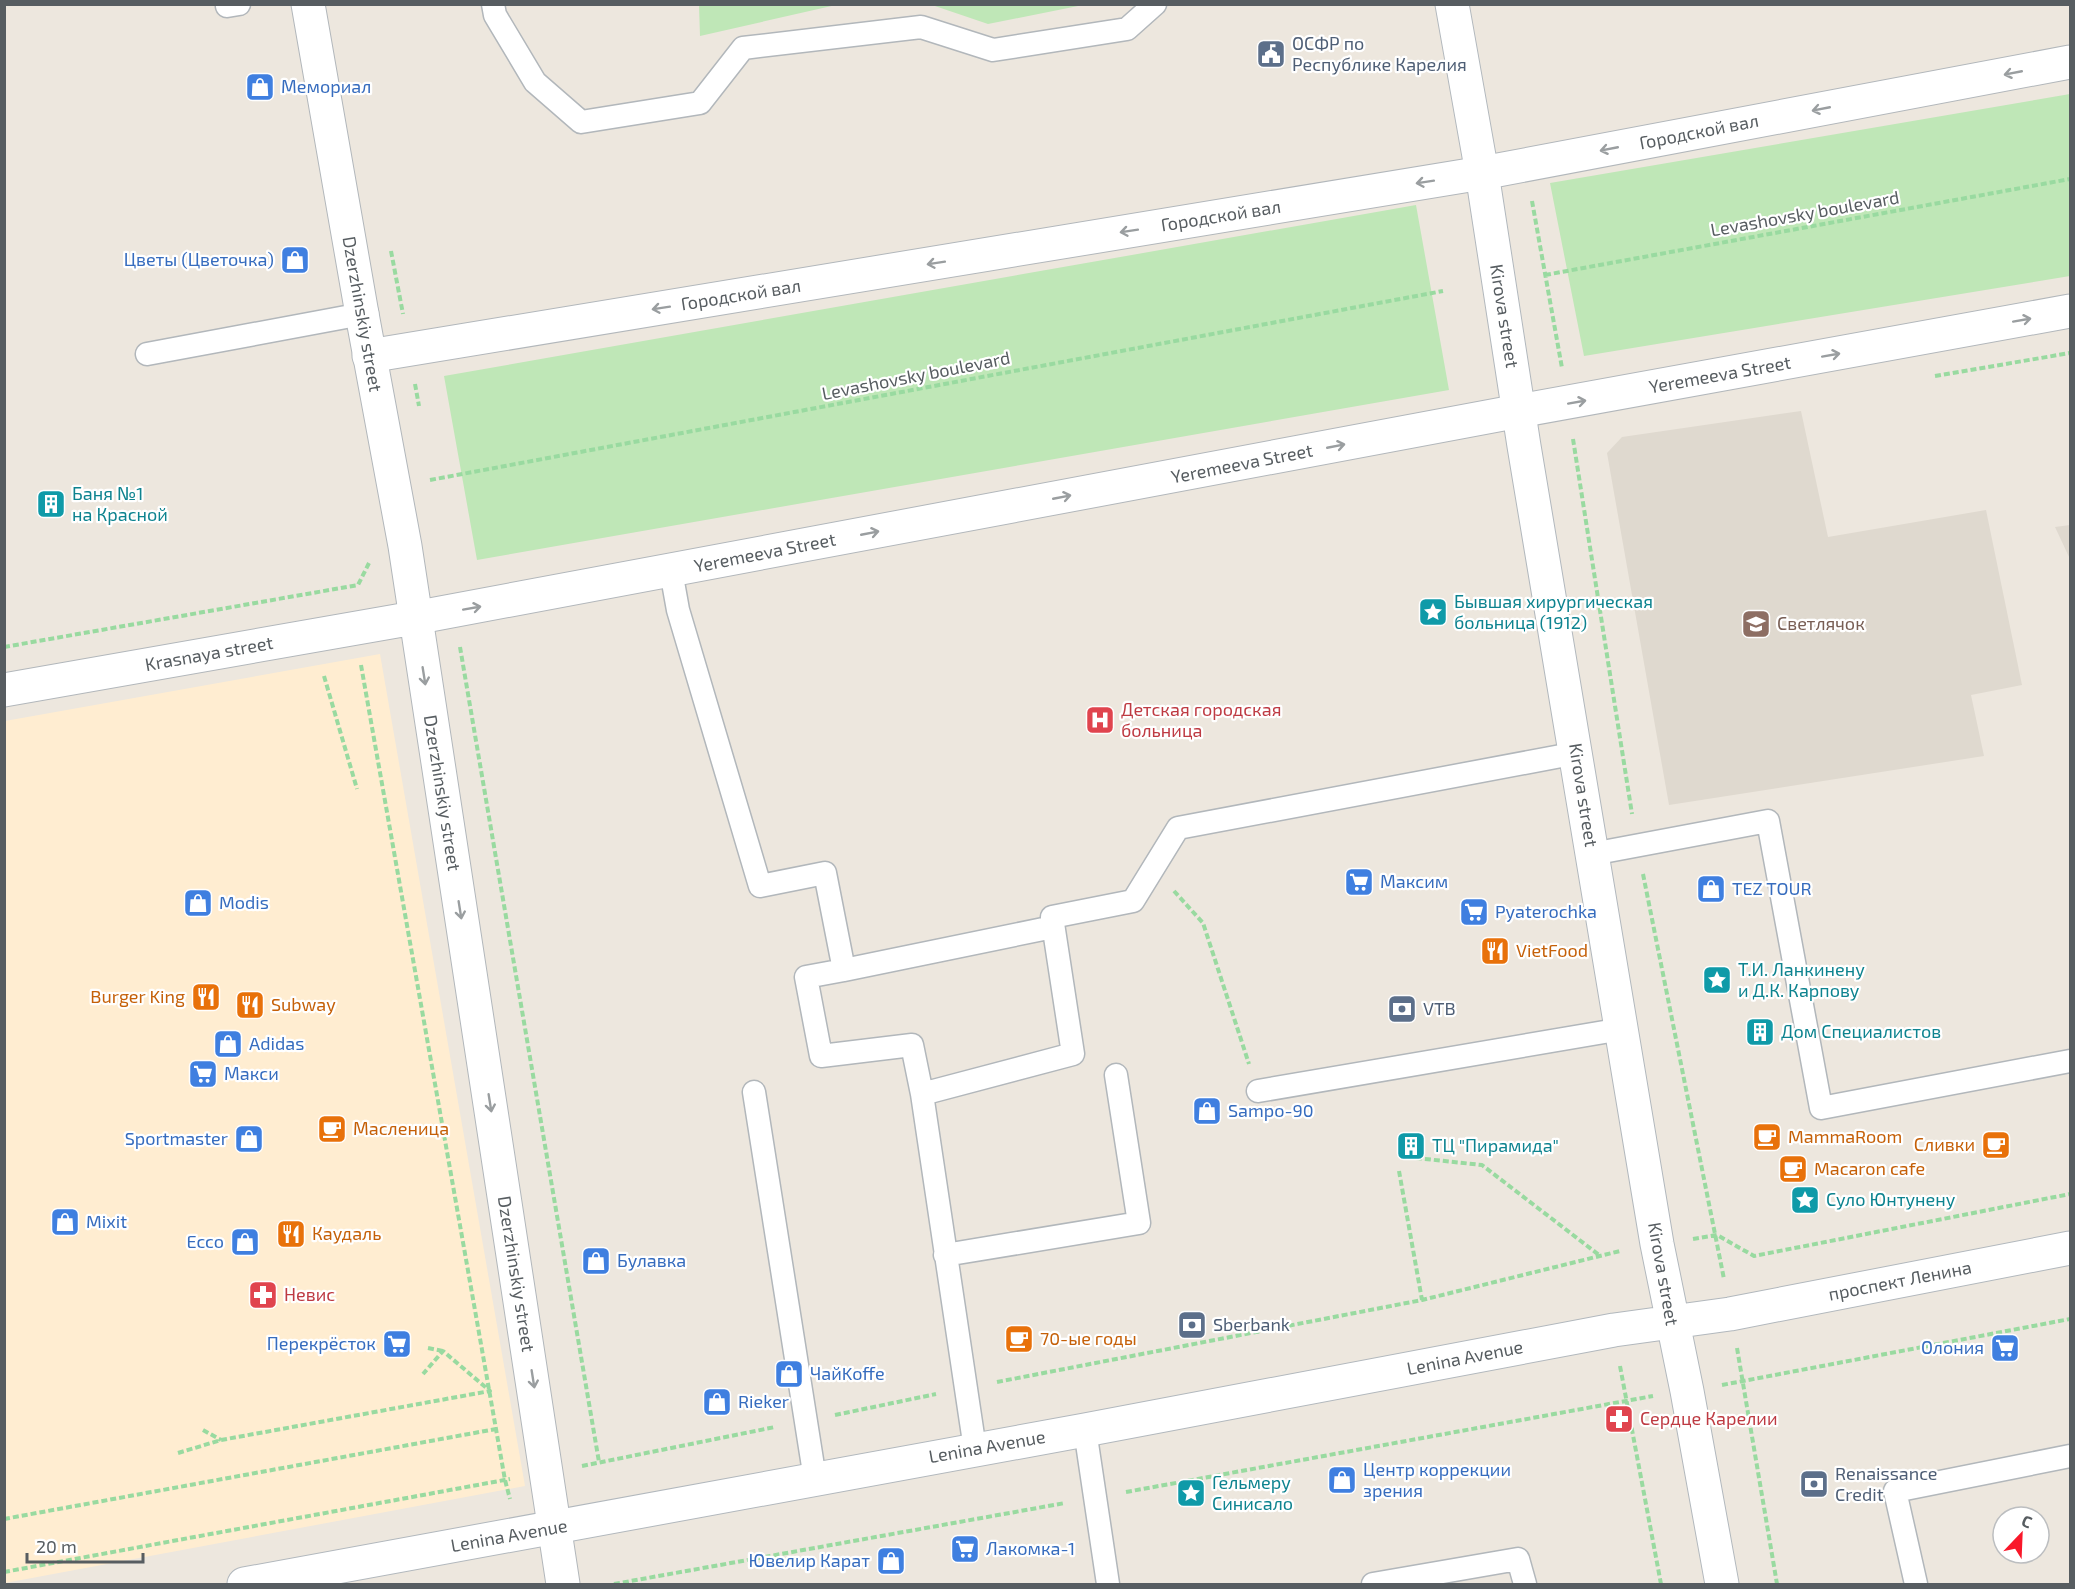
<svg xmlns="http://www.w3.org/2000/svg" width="2075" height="1589" viewBox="0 0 2075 1589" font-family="'Exo 2',sans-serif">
	<rect width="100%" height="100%" fill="#ede7de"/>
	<!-- commercial -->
	<path fill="#ffedd1" d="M380 654 525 1486 5 1583V721Z"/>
	<!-- education -->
	<path fill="#dfd9cf" d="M1801 411 1828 537 1986 510 2022 685 1971 695 1984 756 1669 805 1607 453 1622 437Z
		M2070 525V559L2055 527Z"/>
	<!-- green -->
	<path fill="#bfe7b7" d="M699 5V4L836 5 700 36Z
		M932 5H1083L988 24Z
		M2070 94V276L1584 356 1550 183Z
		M1416 205 1449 390 477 560 444 376Z"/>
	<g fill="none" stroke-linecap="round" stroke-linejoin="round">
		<!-- service casing -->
		<g stroke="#b2b7bb" stroke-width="25">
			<path id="service" d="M493 4 495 15 535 82 581 122 700 103 743 48 921 27 993 50 1127 29 1155 4
				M227 6 239 4
				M147 354 362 314
				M671 571 678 610 760 886 825 873 844 970 806 977 821 1056 912 1045 922 1094
				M1592 854 1768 821 1821 1108 2070 1061
				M844 970 1053 927
				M1258 1091 1622 1029
				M754 1092 815 1479
				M945 1255 1139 1223 1116 1075
				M1085 1430 1108 1584
				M975 1449 922 1094 1073 1054 1052 917 1133 901 1178 828 1577 753
				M1373 1584 1518 1559 1525 1584
				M1916 1584 1895 1491 2070 1456"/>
		</g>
		<!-- minor casing -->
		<g stroke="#b2b7bb" stroke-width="35">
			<path id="minor" d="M308 4 362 314
				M369 356 1482 173 2070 62
				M414 618 1519 411 2070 311"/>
		</g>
		<!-- tertiary casing -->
		<g stroke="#b2b7bb" stroke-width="35">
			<path id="tertiary" d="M362 314 405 546 563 1584
				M4 690 414 618"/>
		</g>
		<!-- secondary casing -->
		<g stroke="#b2b8bd" stroke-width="35">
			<path id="secondary" d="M1452 4 1482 173 1524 446 1657 1244 1687 1391 1722 1584
				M244 1584 1085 1430 1614 1330 1730 1314 2070 1248"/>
		</g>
		<!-- path -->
		<path stroke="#99daa0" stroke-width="4" stroke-dasharray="6 3" stroke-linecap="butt" d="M1532 201 1562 368
			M391 251 403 314
			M1545 275 2070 179
			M1935 376 2070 353
			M415 384 419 406
			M1573 439 1632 814
			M430 480 1443 291
			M4 647 358 585 369 563
			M460 647 599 1462
			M361 665 505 1480 510 1499
			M324 676 357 789
			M1643 874 1724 1279
			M1174 891 1203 923 1249 1064
			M1407 1157 1482 1165 1599 1255
			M1399 1171 1422 1300
			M1693 1239 1717 1235 1754 1256 2070 1194
			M428 1348 443 1351
			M1737 1348 1777 1584
			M1620 1366 1661 1584
			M997 1382 1422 1300 1620 1251
			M1722 1385 2070 1319
			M835 1415 936 1394
			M203 1430 221 1440
			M178 1453 221 1440 490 1391 443 1351 423 1374
			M582 1466 775 1427
			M1126 1492 1653 1396
			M4 1519 496 1429
			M4 1572 510 1479
			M614 1584 1065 1503"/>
		<!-- service -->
		<use href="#service" stroke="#fff" stroke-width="22"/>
		<!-- minor -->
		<use href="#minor" stroke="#fff" stroke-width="33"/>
		<!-- tertiary -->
		<use href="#tertiary" stroke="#fff" stroke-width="33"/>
		<!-- secondary -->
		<use href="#secondary" stroke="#fff" stroke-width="33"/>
	</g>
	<!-- one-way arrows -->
	<defs><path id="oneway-shaft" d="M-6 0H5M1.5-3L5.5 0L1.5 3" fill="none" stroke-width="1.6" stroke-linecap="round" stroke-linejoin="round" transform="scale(1.5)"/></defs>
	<g stroke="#9a9ea0">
		<use href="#oneway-shaft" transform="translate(2013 73) rotate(169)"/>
		<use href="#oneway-shaft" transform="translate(1821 109) rotate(169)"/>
		<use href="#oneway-shaft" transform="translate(1609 149) rotate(169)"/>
		<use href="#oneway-shaft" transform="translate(1425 182) rotate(171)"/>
		<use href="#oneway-shaft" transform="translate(1129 231) rotate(171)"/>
		<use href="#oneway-shaft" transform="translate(936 263) rotate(171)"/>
		<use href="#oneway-shaft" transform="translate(661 308) rotate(171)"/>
		<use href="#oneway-shaft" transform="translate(2022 320) rotate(-10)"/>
		<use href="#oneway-shaft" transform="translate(1831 355) rotate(-10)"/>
		<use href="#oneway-shaft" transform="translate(1577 402) rotate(-10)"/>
		<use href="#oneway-shaft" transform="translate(1336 446) rotate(-11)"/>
		<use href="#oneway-shaft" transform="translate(1062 497) rotate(-11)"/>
		<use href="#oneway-shaft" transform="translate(870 533) rotate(-11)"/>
		<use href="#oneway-shaft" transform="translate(472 608) rotate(-10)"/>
		<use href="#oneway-shaft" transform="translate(424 676) rotate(81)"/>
		<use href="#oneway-shaft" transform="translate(460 910) rotate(81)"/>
		<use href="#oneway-shaft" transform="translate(490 1103) rotate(81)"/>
		<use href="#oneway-shaft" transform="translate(533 1379) rotate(81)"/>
	</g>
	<!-- icons -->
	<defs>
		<g id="civic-square" transform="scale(1.5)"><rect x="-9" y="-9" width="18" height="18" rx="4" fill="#5c6f8a" stroke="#fff"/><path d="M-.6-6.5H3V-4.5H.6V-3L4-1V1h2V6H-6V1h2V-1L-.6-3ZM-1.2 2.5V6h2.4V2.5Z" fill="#fff"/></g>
		<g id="shop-square" transform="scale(1.5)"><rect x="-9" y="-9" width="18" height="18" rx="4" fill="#3f7fe0" stroke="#fff"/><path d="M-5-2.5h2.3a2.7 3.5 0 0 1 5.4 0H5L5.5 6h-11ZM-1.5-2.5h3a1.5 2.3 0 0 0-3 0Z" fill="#fff"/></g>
		<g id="building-square" transform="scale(1.5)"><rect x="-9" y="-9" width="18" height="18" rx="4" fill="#0f9aa8" stroke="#fff"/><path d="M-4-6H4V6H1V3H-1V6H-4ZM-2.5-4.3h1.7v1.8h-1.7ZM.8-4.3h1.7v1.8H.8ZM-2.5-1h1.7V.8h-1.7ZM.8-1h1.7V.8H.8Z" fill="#fff"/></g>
		<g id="sight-square" transform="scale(1.5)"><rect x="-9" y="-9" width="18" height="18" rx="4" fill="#0f9aa8" stroke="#fff"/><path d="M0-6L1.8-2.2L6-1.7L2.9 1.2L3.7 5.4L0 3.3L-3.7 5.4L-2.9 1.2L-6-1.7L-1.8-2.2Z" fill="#fff"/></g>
		<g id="school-square" transform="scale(1.5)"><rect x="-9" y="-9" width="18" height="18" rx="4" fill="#8d6e63" stroke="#fff"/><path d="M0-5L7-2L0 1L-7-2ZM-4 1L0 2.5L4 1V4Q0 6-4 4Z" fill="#fff"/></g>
		<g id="hospital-square" transform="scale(1.5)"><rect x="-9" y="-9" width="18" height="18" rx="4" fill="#e0444e" stroke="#fff"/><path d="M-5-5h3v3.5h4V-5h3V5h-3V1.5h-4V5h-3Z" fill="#fff"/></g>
		<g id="supermarket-square" transform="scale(1.5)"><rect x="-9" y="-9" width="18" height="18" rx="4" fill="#3f7fe0" stroke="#fff"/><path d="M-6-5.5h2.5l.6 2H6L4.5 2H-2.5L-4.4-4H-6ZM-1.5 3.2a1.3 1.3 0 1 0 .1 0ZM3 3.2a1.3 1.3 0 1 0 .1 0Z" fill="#fff"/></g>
		<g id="restaurant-square" transform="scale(1.5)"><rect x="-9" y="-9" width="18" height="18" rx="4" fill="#e8710a" stroke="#fff"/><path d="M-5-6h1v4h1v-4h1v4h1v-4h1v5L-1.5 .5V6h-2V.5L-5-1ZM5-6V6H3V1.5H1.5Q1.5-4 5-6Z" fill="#fff"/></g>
		<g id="bank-square" transform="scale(1.5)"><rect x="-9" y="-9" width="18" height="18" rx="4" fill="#5c6f8a" stroke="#fff"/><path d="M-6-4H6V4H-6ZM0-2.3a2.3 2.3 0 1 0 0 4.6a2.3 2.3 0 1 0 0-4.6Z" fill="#fff"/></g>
		<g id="cafe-square" transform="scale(1.5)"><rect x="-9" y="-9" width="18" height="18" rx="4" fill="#e8710a" stroke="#fff"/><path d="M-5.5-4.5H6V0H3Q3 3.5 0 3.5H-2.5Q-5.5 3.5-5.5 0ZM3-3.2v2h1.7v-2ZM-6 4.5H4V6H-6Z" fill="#fff"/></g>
		<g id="pharmacy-square" transform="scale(1.5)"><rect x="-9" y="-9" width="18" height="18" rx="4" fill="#e0444e" stroke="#fff"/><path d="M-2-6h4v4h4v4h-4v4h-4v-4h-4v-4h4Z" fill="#fff"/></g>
	</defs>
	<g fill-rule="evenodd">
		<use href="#civic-square" x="1271" y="54"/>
		<use href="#shop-square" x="260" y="87"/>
		<use href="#shop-square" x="295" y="260"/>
		<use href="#building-square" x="51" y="504"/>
		<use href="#sight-square" x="1433" y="612"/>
		<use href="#school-square" x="1756" y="624"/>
		<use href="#hospital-square" x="1100" y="720"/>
		<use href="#supermarket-square" x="1359" y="882"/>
		<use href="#shop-square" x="1711" y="889"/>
		<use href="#shop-square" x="198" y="903"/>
		<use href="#supermarket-square" x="1474" y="912"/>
		<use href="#restaurant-square" x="1495" y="951"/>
		<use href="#sight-square" x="1717" y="980"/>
		<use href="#restaurant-square" x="206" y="997"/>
		<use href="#restaurant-square" x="250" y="1005"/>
		<use href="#bank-square" x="1402" y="1009"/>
		<use href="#building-square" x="1760" y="1032"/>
		<use href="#shop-square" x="228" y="1044"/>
		<use href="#supermarket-square" x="203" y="1074"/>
		<use href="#shop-square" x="1207" y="1111"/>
		<use href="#cafe-square" x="332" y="1129"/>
		<use href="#cafe-square" x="1767" y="1137"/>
		<use href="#shop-square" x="249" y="1139"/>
		<use href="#cafe-square" x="1996" y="1145"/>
		<use href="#building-square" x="1411" y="1146"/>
		<use href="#cafe-square" x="1793" y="1169"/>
		<use href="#sight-square" x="1805" y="1200"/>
		<use href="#shop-square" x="65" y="1222"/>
		<use href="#restaurant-square" x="291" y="1234"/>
		<use href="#shop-square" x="245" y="1242"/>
		<use href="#shop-square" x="596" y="1261"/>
		<use href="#pharmacy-square" x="263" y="1295"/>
		<use href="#bank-square" x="1192" y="1325"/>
		<use href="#cafe-square" x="1019" y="1339"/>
		<use href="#supermarket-square" x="397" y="1344"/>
		<use href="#supermarket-square" x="2005" y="1348"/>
		<use href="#shop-square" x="789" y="1374"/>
		<use href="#shop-square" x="717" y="1402"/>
		<use href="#pharmacy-square" x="1619" y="1419"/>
		<use href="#shop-square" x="1342" y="1480"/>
		<use href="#bank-square" x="1814" y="1484"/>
		<use href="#sight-square" x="1191" y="1493"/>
		<use href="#supermarket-square" x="965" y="1549"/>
		<use href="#shop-square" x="891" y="1561"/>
	</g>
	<g text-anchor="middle" stroke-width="4.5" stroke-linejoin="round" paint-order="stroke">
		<!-- service labels -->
		<g font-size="18" fill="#4e5e75" stroke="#fff" text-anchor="start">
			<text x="1292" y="50">ОСФР по<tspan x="1292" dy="21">Республике Карелия</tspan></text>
			<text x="1423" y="1015">VTB</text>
			<text x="1213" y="1331">Sberbank</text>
			<text x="1835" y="1480">Renaissance<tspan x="1835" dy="21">Credit</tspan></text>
		</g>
		<!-- shop labels -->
		<g font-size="18" fill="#366cbe" stroke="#fff" text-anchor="start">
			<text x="281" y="93">Мемориал</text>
			<text x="274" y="266" text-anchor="end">Цветы (Цветочка)</text>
			<text x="1380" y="888">Максим</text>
			<text x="1732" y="895">TEZ TOUR</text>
			<text x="219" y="909">Modis</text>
			<text x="1495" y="918">Pyaterochka</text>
			<text x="249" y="1050">Adidas</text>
			<text x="224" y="1080">Макси</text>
			<text x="1228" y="1117">Sampo-90</text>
			<text x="228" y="1145" text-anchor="end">Sportmaster</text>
			<text x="86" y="1228">Mixit</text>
			<text x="224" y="1248" text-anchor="end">Ecco</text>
			<text x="617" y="1267">Булавка</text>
			<text x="376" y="1350" text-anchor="end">Перекрёсток</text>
			<text x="1984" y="1354" text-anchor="end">Олония</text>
			<text x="810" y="1380">ЧайKoffe</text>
			<text x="738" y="1408">Rieker</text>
			<text x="1363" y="1476">Центр коррекции<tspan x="1363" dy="21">зрения</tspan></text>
			<text x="986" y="1555">Лакомка-1</text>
			<text x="870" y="1567" text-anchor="end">Ювелир Карат</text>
		</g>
		<!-- street labels -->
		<g font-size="18" fill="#575d61" stroke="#fff">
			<text transform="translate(1699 132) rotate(-11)" y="6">Городской вал</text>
			<text transform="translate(1805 214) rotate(-10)" y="6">Levashovsky boulevard</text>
			<text transform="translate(1221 216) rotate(-9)" y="6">Городской вал</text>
			<text transform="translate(741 295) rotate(-9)" y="6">Городской вал</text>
			<text transform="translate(362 314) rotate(80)" y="6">Dzerzhinskiy street</text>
			<text transform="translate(1504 316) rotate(81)" y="6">Kirova street</text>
			<text transform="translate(1720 375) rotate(-10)" y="6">Yeremeeva Street</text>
			<text transform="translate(916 376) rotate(-11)" y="6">Levashovsky boulevard</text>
			<text transform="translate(1242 464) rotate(-11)" y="6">Yeremeeva Street</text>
			<text transform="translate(765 553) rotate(-11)" y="6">Yeremeeva Street</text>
			<text transform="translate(209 654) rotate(-10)" y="6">Krasnaya street</text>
			<text transform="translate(442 793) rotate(81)" y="6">Dzerzhinskiy street</text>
			<text transform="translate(1583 795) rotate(81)" y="6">Kirova street</text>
			<text transform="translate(516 1274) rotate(81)" y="6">Dzerzhinskiy street</text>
			<text transform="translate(1663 1274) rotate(80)" y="6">Kirova street</text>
			<text transform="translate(1900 1281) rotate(-11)" y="6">проспект Ленина</text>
			<text transform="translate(1465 1358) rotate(-11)" y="6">Lenina Avenue</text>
			<text transform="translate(987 1447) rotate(-10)" y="6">Lenina Avenue</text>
			<text transform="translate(509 1536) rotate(-10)" y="6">Lenina Avenue</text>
		</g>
		<!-- culture labels -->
		<g font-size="18" fill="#0d838f" stroke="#fff" text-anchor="start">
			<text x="72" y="500">Баня №1<tspan x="72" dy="21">на Красной</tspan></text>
			<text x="1454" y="608">Бывшая хирургическая<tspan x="1454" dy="21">больница (1912)</tspan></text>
			<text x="1738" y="976">Т.И. Ланкинену<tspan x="1738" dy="21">и Д.К. Карпову</tspan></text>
			<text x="1781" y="1038">Дом Специалистов</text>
			<text x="1432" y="1152">ТЦ "Пирамида"</text>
			<text x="1826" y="1206">Суло Юнтунену</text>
			<text x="1212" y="1489">Гельмеру<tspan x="1212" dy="21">Синисало</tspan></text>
		</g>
		<!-- education labels -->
		<g font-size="18" fill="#785e54" stroke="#fff" text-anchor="start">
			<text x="1777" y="630">Светлячок</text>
		</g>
		<!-- health labels -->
		<g font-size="18" fill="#be3a42" stroke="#fff" text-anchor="start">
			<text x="1121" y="716">Детская городская<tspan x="1121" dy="21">больница</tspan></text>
			<text x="284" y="1301">Невис</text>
			<text x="1640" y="1425">Сердце Карелии</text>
		</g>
		<!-- food labels -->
		<g font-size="18" fill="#c56008" stroke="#fff" text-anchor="start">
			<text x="1516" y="957">VietFood</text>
			<text x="185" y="1003" text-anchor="end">Burger King</text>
			<text x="271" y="1011">Subway</text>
			<text x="353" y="1135">Масленица</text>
			<text x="1788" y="1143">MammaRoom</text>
			<text x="1975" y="1151" text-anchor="end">Сливки</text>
			<text x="1814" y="1175">Macaron cafe</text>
			<text x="312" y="1240">Каудаль</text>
			<text x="1040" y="1345">70-ые годы</text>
		</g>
	</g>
	<!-- border -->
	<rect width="2075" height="1589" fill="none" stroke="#575d61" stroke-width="12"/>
	<!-- north arrow -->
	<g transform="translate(2021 1535) rotate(23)"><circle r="28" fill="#ffffff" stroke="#bcbec0" stroke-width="1.5"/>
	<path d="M0-4.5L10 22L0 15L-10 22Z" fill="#f9182a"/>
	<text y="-9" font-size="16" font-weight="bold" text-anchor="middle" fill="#575d61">С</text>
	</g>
	<!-- scale -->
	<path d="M27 1553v9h116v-9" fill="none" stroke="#575d61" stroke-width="3"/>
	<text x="36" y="1553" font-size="18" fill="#575d61" stroke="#ffffff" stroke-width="4.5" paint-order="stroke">20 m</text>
</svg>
